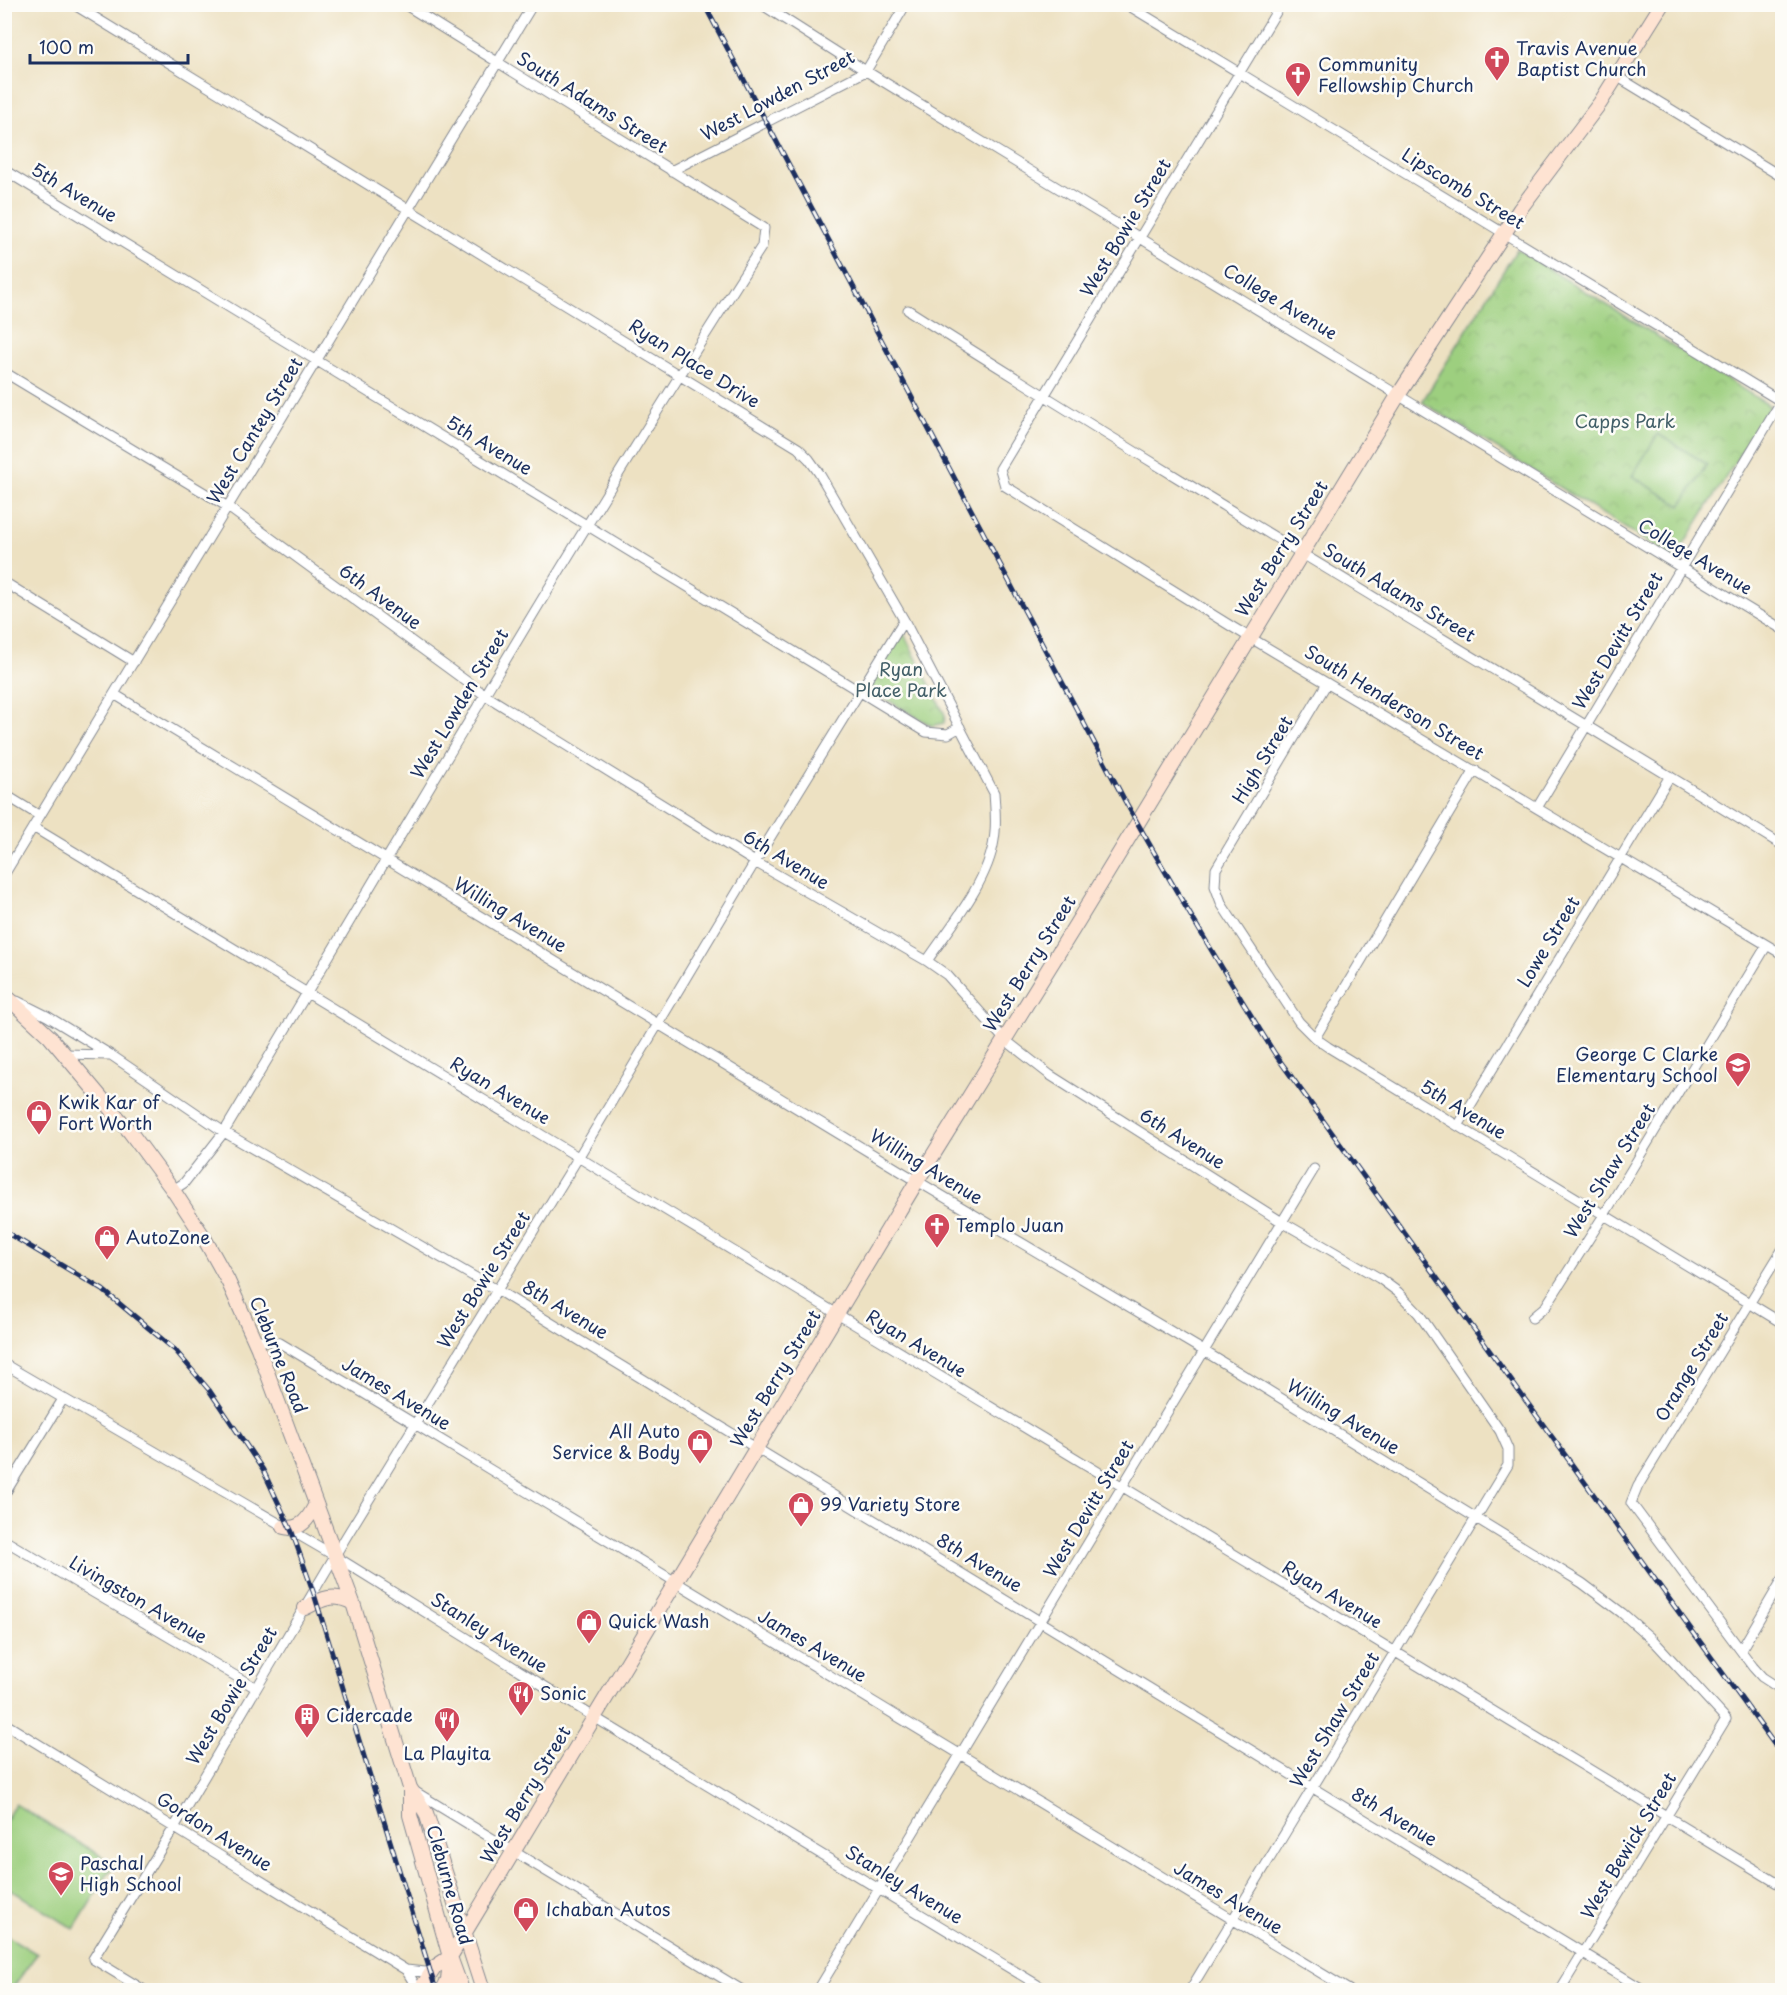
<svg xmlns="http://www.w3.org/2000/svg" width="1787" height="1995" viewBox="0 0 1787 1995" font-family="'Playpen Sans',sans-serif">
	<defs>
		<pattern id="park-crowns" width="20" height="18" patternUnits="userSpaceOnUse" patternTransform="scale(1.5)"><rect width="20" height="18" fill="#9dcf7f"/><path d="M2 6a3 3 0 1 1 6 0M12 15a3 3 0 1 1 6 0" fill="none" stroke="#87b270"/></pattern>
	</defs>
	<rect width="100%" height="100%" fill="#fdfcf7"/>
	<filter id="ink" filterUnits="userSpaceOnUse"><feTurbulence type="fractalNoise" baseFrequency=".0167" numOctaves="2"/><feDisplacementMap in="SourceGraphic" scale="12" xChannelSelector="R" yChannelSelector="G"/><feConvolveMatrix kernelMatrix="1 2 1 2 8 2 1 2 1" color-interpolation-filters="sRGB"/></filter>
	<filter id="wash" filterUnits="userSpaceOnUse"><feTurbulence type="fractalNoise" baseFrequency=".008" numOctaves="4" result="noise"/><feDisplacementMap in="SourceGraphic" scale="24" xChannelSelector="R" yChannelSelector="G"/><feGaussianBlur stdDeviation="1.35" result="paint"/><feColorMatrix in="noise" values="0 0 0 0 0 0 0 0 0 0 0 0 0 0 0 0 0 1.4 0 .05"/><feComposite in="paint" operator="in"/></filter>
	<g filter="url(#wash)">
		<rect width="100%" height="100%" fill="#ede1c2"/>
		<!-- park -->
		<path fill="url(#park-crowns)" stroke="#5c7f6e" stroke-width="1.5" d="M1517 249 1770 406 1675 559 1422 402Z
			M903 632 945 715 944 723 932 726 874 692 871 687V683Z"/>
		<!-- garden -->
		<path fill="#9dcf7f" stroke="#5c7f6e" stroke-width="1.5" d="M1658 434 1707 464 1681 506 1632 476Z
			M15 1804 114 1864 74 1929 5 1886V1821Z
			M4 1934 37 1954 11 1990H5Z"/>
	</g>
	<g filter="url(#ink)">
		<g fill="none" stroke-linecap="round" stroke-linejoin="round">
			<!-- minor casing -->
			<g stroke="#848890" stroke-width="11">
				<path id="minor" d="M73 4 798 448 809 459 819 473 904 620 994 793C995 809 997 824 994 840 988 882 950 927 927 961
					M761 4 866 71 1782 629
					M1126 4 1782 402
					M1281 4 1000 469 1005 486 1234 628 1782 954
					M1618 77 1782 177
					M4 170 926 732 948 734 960 727
					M671 171 866 71 906 4
					M908 310C1196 493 1491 666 1782 845
					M4 372 228 507 485 695 755 862 927 961 947 975 1004 1039 1050 1075 1282 1222 1379 1278 1398 1292 1419 1314 1500 1431 1508 1449V1465L1190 1990
					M4 582 134 662
					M1327 683 1216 869 1215 886 1222 905 1299 1022 1315 1038 1328 1047 1782 1323
					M114 694 902 1172 1204 1351 1582 1583 1622 1613 1655 1642 1726 1719 1560 1990
					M4 794 40 816
					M1537 808 1782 400
					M33 827 1782 1886
					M4 875 533 4
					M17 1001 47 1016 111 1055 224 1132 497 1290 1644 1990
					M1315 1038 1475 770
					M64 1054 109 1055
					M1458 1126 1670 776
					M173 1190 184 1183 224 1132C402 835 575 536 762 246L764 228 404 4
					M1782 1250 1638 1486 1631 1503 1753 1667 1762 1677 1782 1690
					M1532 1318 1546 1306 1604 1215 1767 945
					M254 1339 280 1343 405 1418 1349 1990
					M4 1364 335 1556 594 1717 1046 1990
					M4 1495 63 1399
					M4 1540 256 1688
					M1741 1650 1782 1580
					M4 1723 406 1970 425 1972 433 1970
					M414 1791 742 1990
					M406 1970 414 1983 416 1990
					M144 1990 93 1959 175 1826 346 1537 578 1158 755 862 904 620
					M818 1990 1314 1169"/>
			</g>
			<!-- secondary casing -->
			<g stroke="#848890" stroke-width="16">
				<path id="secondary" d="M4 994 50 1037 130 1132 173 1190 203 1236 228 1281 258 1348 353 1603 410 1788 426 1813 483 1990
					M284 1527C301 1531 309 1518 316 1504
					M305 1608C323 1598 334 1593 353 1603
					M410 1788V1815L450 1957 462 1990
					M420 1990 435 1967 450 1957 917 1181 1078 921 1399 394 1520 209 1600 103 1662 4
					M443 1990 448 1980 450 1962"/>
			</g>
			<!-- minor -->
			<use href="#minor" stroke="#fff" stroke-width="9"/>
			<!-- secondary -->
			<use href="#secondary" stroke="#fee3d2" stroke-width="14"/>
			<!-- rail casing -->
			<g stroke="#1b2f5e" stroke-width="5">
				<path id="rail" d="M704 4 1125 801C1173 887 1223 971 1275 1054L1782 1755
					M4 1231 103 1290 175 1350 209 1390 263 1470 292 1532 314 1594 436 1990"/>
			</g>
			<!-- rail -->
			<use href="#rail" stroke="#fdfcf7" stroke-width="3" stroke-dasharray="9" stroke-linecap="butt"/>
		</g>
	</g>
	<!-- icons -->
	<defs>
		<g id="church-pin" transform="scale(1.35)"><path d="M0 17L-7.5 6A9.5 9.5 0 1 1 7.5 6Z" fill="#d1495b" stroke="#fdfcf7"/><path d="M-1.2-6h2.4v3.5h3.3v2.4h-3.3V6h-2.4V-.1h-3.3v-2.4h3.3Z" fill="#fff"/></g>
		<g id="school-pin" transform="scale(1.35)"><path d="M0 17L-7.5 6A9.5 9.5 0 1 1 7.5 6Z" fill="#d1495b" stroke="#fdfcf7"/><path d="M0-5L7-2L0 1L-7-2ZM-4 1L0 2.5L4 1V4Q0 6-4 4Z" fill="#fff"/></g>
		<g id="shop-pin" transform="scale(1.35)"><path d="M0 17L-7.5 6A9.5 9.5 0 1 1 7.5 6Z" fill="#d1495b" stroke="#fdfcf7"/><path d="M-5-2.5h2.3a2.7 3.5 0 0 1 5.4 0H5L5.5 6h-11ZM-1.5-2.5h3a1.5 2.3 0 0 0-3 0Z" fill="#fff"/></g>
		<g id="restaurant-pin" transform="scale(1.35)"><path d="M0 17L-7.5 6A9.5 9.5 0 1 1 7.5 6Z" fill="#d1495b" stroke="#fdfcf7"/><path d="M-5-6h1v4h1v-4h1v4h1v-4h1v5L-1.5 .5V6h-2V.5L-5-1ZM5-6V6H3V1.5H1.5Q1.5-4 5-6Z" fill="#fff"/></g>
		<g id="building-pin" transform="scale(1.35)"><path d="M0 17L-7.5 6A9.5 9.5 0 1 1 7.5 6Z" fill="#d1495b" stroke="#fdfcf7"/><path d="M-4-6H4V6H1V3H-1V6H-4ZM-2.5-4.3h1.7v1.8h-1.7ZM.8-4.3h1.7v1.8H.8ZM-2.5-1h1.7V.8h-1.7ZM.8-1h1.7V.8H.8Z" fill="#fff"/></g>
	</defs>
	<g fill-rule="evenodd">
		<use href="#church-pin" x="1497" y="59"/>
		<use href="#church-pin" x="1298" y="75"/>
		<use href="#school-pin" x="1738" y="1065"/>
		<use href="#shop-pin" x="39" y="1113"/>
		<use href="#church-pin" x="937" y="1226"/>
		<use href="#shop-pin" x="107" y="1238"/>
		<use href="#shop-pin" x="700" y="1442"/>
		<use href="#shop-pin" x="801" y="1505"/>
		<use href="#shop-pin" x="589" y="1622"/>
		<use href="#restaurant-pin" x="521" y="1694"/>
		<use href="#building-pin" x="307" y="1716"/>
		<use href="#restaurant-pin" x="447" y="1720"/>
		<use href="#school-pin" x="61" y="1874"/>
		<use href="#shop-pin" x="526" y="1910"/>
	</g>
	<g text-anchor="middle" stroke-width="5" stroke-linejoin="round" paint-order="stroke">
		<!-- poi labels -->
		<g font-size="18" fill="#1b2f5e" stroke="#fdfcf7" text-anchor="start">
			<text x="1516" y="55">Travis Avenue<tspan x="1516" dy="21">Baptist Church</tspan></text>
			<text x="1318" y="71">Community<tspan x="1318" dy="21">Fellowship Church</tspan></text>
			<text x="1718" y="1061" text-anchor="end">George C Clarke<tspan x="1718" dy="21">Elementary School</tspan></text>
			<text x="58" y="1109">Kwik Kar of<tspan x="58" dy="21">Fort Worth</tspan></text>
			<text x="956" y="1232">Templo Juan</text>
			<text x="126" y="1244">AutoZone</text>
			<text x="680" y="1438" text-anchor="end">All Auto<tspan x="680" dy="21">Service &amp; Body</tspan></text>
			<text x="820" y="1511">99 Variety Store</text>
			<text x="608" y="1628">Quick Wash</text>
			<text x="540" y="1700">Sonic</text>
			<text x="326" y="1722">Cidercade</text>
			<text x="447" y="1760" text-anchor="middle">La Playita</text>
			<text x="80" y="1870">Paschal<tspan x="80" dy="21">High School</tspan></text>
			<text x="546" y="1916">Ichaban Autos</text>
		</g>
		<!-- street labels -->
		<g font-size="18" fill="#1b2f5e" stroke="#fdfcf7">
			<text transform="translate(778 96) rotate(-28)" y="6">West Lowden Street</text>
			<text transform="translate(592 103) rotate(32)" y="6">South Adams Street</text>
			<text transform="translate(1463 189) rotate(31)" y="6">Lipscomb Street</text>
			<text transform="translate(74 193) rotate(31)" y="6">5th Avenue</text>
			<text transform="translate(1126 228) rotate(-59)" y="6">West Bowie Street</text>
			<text transform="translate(1280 302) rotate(31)" y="6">College Avenue</text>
			<text transform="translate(694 364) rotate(32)" y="6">Ryan Place Drive</text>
			<text transform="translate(255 431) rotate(-59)" y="6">West Cantey Street</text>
			<text transform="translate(489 446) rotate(31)" y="6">5th Avenue</text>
			<text transform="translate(1282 549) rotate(-58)" y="6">West Berry Street</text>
			<text transform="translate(1695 557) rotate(31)" y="6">College Avenue</text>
			<text transform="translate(1399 593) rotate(31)" y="6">South Adams Street</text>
			<text transform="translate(380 597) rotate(36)" y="6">6th Avenue</text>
			<text transform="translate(1618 641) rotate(-59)" y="6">West Devitt Street</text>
			<text transform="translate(1394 703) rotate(31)" y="6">South Henderson Street</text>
			<text transform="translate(460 704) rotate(-59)" y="6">West Lowden Street</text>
			<text transform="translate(1263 760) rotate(-59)" y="6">High Street</text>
			<text transform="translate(786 860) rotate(31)" y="6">6th Avenue</text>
			<text transform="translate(510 915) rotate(31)" y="6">Willing Avenue</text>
			<text transform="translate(1549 942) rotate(-59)" y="6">Lowe Street</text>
			<text transform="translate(1030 964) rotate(-58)" y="6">West Berry Street</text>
			<text transform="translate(500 1091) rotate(31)" y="6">Ryan Avenue</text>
			<text transform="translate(1463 1110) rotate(31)" y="6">5th Avenue</text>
			<text transform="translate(1182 1139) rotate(32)" y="6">6th Avenue</text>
			<text transform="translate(926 1167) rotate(31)" y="6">Willing Avenue</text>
			<text transform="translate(1610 1171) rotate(-58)" y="6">West Shaw Street</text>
			<text transform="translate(484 1280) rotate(-58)" y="6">West Bowie Street</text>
			<text transform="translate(565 1310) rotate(31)" y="6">8th Avenue</text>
			<text transform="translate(916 1344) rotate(31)" y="6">Ryan Avenue</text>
			<text transform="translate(278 1355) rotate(68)" y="6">Cleburne Road</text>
			<text transform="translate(1692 1367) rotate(-59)" y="6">Orange Street</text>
			<text transform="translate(776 1379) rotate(-59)" y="6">West Berry Street</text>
			<text transform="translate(396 1394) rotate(31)" y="6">James Avenue</text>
			<text transform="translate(1343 1417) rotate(31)" y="6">Willing Avenue</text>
			<text transform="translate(1089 1509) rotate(-59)" y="6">West Devitt Street</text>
			<text transform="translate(979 1563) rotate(31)" y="6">8th Avenue</text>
			<text transform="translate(1332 1595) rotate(31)" y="6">Ryan Avenue</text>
			<text transform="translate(138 1600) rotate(30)" y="6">Livingston Avenue</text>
			<text transform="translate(489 1633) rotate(32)" y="6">Stanley Avenue</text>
			<text transform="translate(812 1646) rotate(31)" y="6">James Avenue</text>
			<text transform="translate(232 1696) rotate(-59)" y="6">West Bowie Street</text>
			<text transform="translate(1335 1720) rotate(-59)" y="6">West Shaw Street</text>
			<text transform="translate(526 1795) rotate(-59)" y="6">West Berry Street</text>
			<text transform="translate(1394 1817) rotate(31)" y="6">8th Avenue</text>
			<text transform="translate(214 1832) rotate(32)" y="6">Gordon Avenue</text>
			<text transform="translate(1629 1846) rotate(-59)" y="6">West Bewick Street</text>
			<text transform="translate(449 1885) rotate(74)" y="6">Cleburne Road</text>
			<text transform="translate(904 1885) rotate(31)" y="6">Stanley Avenue</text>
			<text transform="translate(1228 1898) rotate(31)" y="6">James Avenue</text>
		</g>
		<!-- park labels -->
		<g font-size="18" fill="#425f68" stroke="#fdfcf7">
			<text x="1625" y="428">Capps Park</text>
			<text x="901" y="676">Ryan<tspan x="901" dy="21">Place Park</tspan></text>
		</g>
	</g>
	<!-- margin -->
	<rect width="1787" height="1995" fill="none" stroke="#fdfcf7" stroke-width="24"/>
	<!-- scale -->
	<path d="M30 54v9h158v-9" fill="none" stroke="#1b2f5e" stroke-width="3"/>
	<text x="39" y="54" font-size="18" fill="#1b2f5e" stroke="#fdfcf7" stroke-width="4.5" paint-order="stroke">100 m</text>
</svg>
